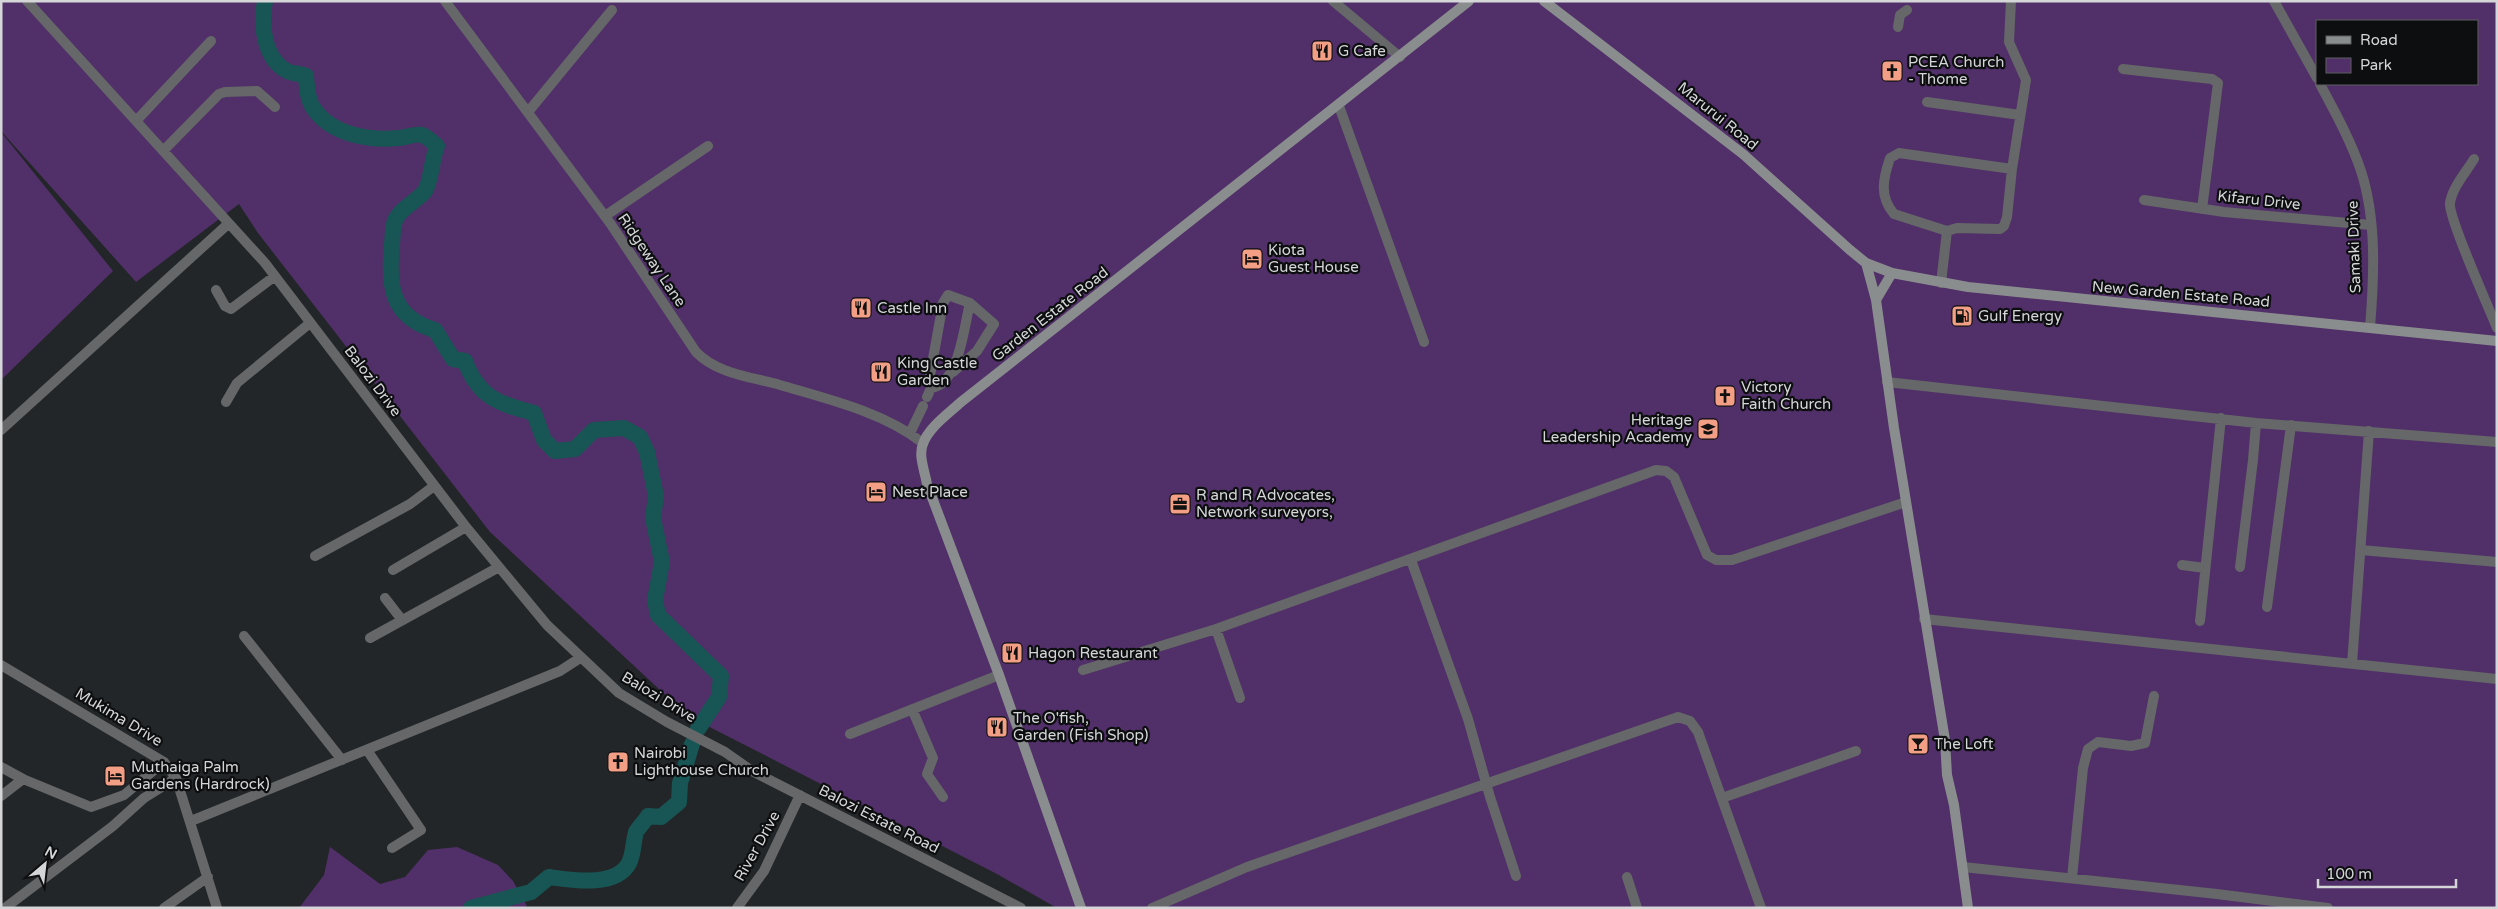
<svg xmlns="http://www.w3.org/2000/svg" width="2498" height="909" viewBox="0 0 2498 909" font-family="'Varela Round',sans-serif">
	<rect width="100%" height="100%" fill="#232628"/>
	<!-- green -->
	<path fill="#512f68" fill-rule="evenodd" d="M1 1H2497V908H1057L997 874 688 716 490 532 258 233 239 204 136 282 1 131ZM2317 21H2477V84H2317Z
		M1 132 113 271 1 380Z
		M330 847 380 884 405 877 428 850 457 847 498 865 513 881 527 906 523 908H299L324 875Z"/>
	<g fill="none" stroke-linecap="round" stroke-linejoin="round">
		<!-- river -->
		<path stroke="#185655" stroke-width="16" d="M265 1C260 24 264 59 287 71 292 74 300 73 306 76 307 86 307 100 314 109 332 135 370 141 399 138 406 138 415 133 422 135 428 137 432 142 437 146 432 158 431 182 425 191 417 201 404 206 397 217 392 224 393 236 392 244 388 284 390 317 435 330L453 359 465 361C478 397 499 404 534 413L544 440 555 451 575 449 594 430 624 428 640 437 647 452 656 496 653 518 662 562 655 600 658 615 721 676 719 697 698 729
			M471 908 531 892 549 877C571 880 616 888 629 863 634 853 633 842 636 832 639 827 645 821 648 816L661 817 679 802 680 783 692 744"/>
		<!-- street -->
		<path stroke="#656768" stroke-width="10" d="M27 1 265 263 466 527 547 625 619 693 667 722 725 752 752 771 1021 908
			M445 1 610 223 696 352C717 374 752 377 780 385 828 399 883 412 923 443
			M1333 1 1400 57
			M2274 1 2317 78
			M1898 27 1900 15 1907 10
			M2123 69 2212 79 2218 83 2202 209
			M2320 84C2335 112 2351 141 2361 171 2377 220 2374 278 2370 328
			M1927 102 2020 115
			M1339 106 1424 342
			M528 112 612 10
			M136 121 211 41
			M163 151 219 94 225 92 257 91 275 107
			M2474 159C2466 172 2452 188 2450 203 2448 217 2489 308 2497 328
			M2144 200 2224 212 2371 225
			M605 216 708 146
			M1947 231 1894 214C1879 196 1883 179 1890 158L1899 153 2012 169
			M1941 283 1947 231 1957 228 2000 229 2004 226 2007 217 2012 169 2026 80 2009 42 2011 1
			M216 290 225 306 231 309 275 276
			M953 372 977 351 994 324 970 303
			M1887 382 2256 423 2497 442
			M927 397 931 388 929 381 943 303 948 295 970 303C964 326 959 385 931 388
			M226 402 237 383 310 323
			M1 430 228 224
			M910 433 923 406
			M2361 550 2497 562
			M315 556 410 504 434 486
			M1411 560 1468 719 1490 797 1516 876
			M2182 565 2205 568
			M2240 567 2253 460 2256 423
			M393 570 466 527
			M385 598 402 620
			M2267 607 2291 425
			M1924 619 2497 679
			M2200 621 2221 418
			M1216 629 1240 698
			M244 636 342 760
			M370 638 499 567
			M2352 664 2369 431
			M1 665 164 762 176 778 217 908
			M1083 670 1216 629 1656 470 1666 471 1674 477 1707 555 1716 560H1732L1906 502
			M912 709 933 758 927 774 943 797
			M850 734 999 675
			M367 750 421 830 392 848
			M1 767 23 779 91 807 124 795 164 762
			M1 796 23 779
			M1722 798 1856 751
			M191 821 560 671 580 658
			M1963 867 2217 894 2328 908
			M1627 877 1637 908
			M2072 878 2083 768 2088 749 2098 742 2131 746 2145 743 2154 696
			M5 908 113 826 144 798 176 778
			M164 908 208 877
			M737 908 764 871 800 795
			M1152 908 1247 867 1678 717 1690 721 1698 732 1761 908"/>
		<!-- secondary -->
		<path stroke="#8a8d8e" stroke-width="10" d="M1544 1 1743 154 1850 250 1866 263 1892 273 1968 287 2497 341
			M1866 263 1876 300 1894 428 1945 740 1947 775 1954 805 1968 908
			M1876 300 1892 273
			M1081 908 999 675 927 484C925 472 918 455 923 444 928 428 949 413 961 402L1469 1"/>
	</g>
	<!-- icons -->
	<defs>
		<g id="restaurant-square" transform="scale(1.125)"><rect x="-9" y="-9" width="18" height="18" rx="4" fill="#f39f85" stroke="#0d0e10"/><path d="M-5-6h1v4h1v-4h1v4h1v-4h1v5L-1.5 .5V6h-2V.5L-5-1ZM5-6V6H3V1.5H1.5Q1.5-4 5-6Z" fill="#111"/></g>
		<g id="church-square" transform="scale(1.125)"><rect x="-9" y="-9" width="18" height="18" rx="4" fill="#f39f85" stroke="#0d0e10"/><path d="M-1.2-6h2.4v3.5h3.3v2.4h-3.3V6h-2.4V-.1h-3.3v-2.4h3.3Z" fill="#111"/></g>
		<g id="hotel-square" transform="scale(1.125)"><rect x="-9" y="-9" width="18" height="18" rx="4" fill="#f39f85" stroke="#0d0e10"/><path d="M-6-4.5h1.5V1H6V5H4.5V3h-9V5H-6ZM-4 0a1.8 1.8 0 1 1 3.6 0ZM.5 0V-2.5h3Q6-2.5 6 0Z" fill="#111"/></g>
		<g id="fuel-square" transform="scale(1.125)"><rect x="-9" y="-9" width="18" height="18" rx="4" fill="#f39f85" stroke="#0d0e10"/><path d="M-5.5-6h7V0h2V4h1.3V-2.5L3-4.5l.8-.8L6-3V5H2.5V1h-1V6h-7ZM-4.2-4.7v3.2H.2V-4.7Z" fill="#111"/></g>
		<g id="school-square" transform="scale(1.125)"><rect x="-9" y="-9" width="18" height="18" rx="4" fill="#f39f85" stroke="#0d0e10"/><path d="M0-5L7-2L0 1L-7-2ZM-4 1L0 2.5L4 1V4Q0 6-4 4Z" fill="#111"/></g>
		<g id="office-square" transform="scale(1.125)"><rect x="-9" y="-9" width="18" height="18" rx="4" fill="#f39f85" stroke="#0d0e10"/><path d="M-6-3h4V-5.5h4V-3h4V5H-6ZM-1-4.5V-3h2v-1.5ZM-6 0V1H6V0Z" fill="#111"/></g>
		<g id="bar-square" transform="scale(1.125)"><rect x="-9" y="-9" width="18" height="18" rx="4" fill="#f39f85" stroke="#0d0e10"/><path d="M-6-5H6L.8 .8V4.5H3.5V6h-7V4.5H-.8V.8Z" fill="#111"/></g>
	</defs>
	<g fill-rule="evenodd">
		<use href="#restaurant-square" x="1322" y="51"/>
		<use href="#church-square" x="1892" y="71"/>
		<use href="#hotel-square" x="1252" y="259"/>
		<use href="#restaurant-square" x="861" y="308"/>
		<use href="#fuel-square" x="1962" y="316"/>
		<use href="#restaurant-square" x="881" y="372"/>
		<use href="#church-square" x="1725" y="396"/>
		<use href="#school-square" x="1708" y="429"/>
		<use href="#hotel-square" x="876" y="492"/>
		<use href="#office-square" x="1180" y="504"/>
		<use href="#restaurant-square" x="1012" y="653"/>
		<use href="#restaurant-square" x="997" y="727"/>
		<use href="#bar-square" x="1918" y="744"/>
		<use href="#church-square" x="618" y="762"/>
		<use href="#hotel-square" x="115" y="776"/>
	</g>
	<g text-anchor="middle" stroke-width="4.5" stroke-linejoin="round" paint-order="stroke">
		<!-- poi labels -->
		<g font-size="15" fill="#d5d6d8" stroke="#0d0e10" text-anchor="start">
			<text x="1338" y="56">G Cafe</text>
			<text x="1908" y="67">PCEA Church<tspan x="1908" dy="17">- Thome</tspan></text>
			<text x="1268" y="255">Kiota<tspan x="1268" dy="17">Guest House</tspan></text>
			<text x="877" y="313">Castle Inn</text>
			<text x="1978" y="321">Gulf Energy</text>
			<text x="897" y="368">King Castle<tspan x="897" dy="17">Garden</tspan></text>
			<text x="1741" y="392">Victory<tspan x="1741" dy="17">Faith Church</tspan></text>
			<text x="1692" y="425" text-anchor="end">Heritage<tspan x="1692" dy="17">Leadership Academy</tspan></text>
			<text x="892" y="497">Nest Place</text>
			<text x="1196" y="500">R and R Advocates,<tspan x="1196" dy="17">Network surveyors,</tspan></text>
			<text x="1028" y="658">Hagon Restaurant</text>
			<text x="1013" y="723">The O'fish,<tspan x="1013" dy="17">Garden (Fish Shop)</tspan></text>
			<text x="1934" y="749">The Loft</text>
			<text x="634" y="758">Nairobi<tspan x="634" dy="17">Lighthouse Church</tspan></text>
			<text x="131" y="772">Muthaiga Palm<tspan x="131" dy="17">Gardens (Hardrock)</tspan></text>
		</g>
		<!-- street labels -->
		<g font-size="15" fill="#d5d6d8" stroke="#0d0e10">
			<text transform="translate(1718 116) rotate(39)" y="5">Marurui Road</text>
			<text transform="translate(2259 200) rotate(6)" y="5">Kifaru Drive</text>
			<text transform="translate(2354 247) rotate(-92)" y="5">Samaki Drive</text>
			<text transform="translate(652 260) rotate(56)" y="5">Ridgeway Lane</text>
			<text transform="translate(2181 294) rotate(5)" y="5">New Garden Estate Road</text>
			<text transform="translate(1050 314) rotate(-38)" y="5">Garden Estate Road</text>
			<text transform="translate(373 381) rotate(53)" y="5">Balozi Drive</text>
			<text transform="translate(659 697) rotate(31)" y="5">Balozi Drive</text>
			<text transform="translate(119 717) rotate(31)" y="5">Mukima Drive</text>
			<text transform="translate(879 819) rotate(27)" y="5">Balozi Estate Road</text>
			<text transform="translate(757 846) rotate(-61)" y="5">River Drive</text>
		</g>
	</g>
	<!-- border -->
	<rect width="2498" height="909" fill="none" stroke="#d5d6d8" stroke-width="5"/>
	<!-- legend -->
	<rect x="2316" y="20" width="162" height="65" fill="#0d0e10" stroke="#5d5e60"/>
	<rect x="2326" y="36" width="25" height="8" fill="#8a8d8e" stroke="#5d5e60"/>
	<text x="2360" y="45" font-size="15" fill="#d5d6d8">Road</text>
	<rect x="2326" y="58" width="25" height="15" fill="#512f68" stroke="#5d5e60"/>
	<text x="2360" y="70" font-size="15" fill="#d5d6d8">Park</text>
	<!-- north arrow -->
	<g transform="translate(45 864) rotate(28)" stroke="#0d0e10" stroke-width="4" paint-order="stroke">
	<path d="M0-4L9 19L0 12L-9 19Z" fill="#d5d6d8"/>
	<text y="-8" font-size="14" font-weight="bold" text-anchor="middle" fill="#d5d6d8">N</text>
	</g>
	<!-- scale -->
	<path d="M2318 879v8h138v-8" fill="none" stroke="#d5d6d8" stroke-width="2.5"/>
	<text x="2326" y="879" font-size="15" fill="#d5d6d8" stroke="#0d0e10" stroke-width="4" paint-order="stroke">100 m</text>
</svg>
